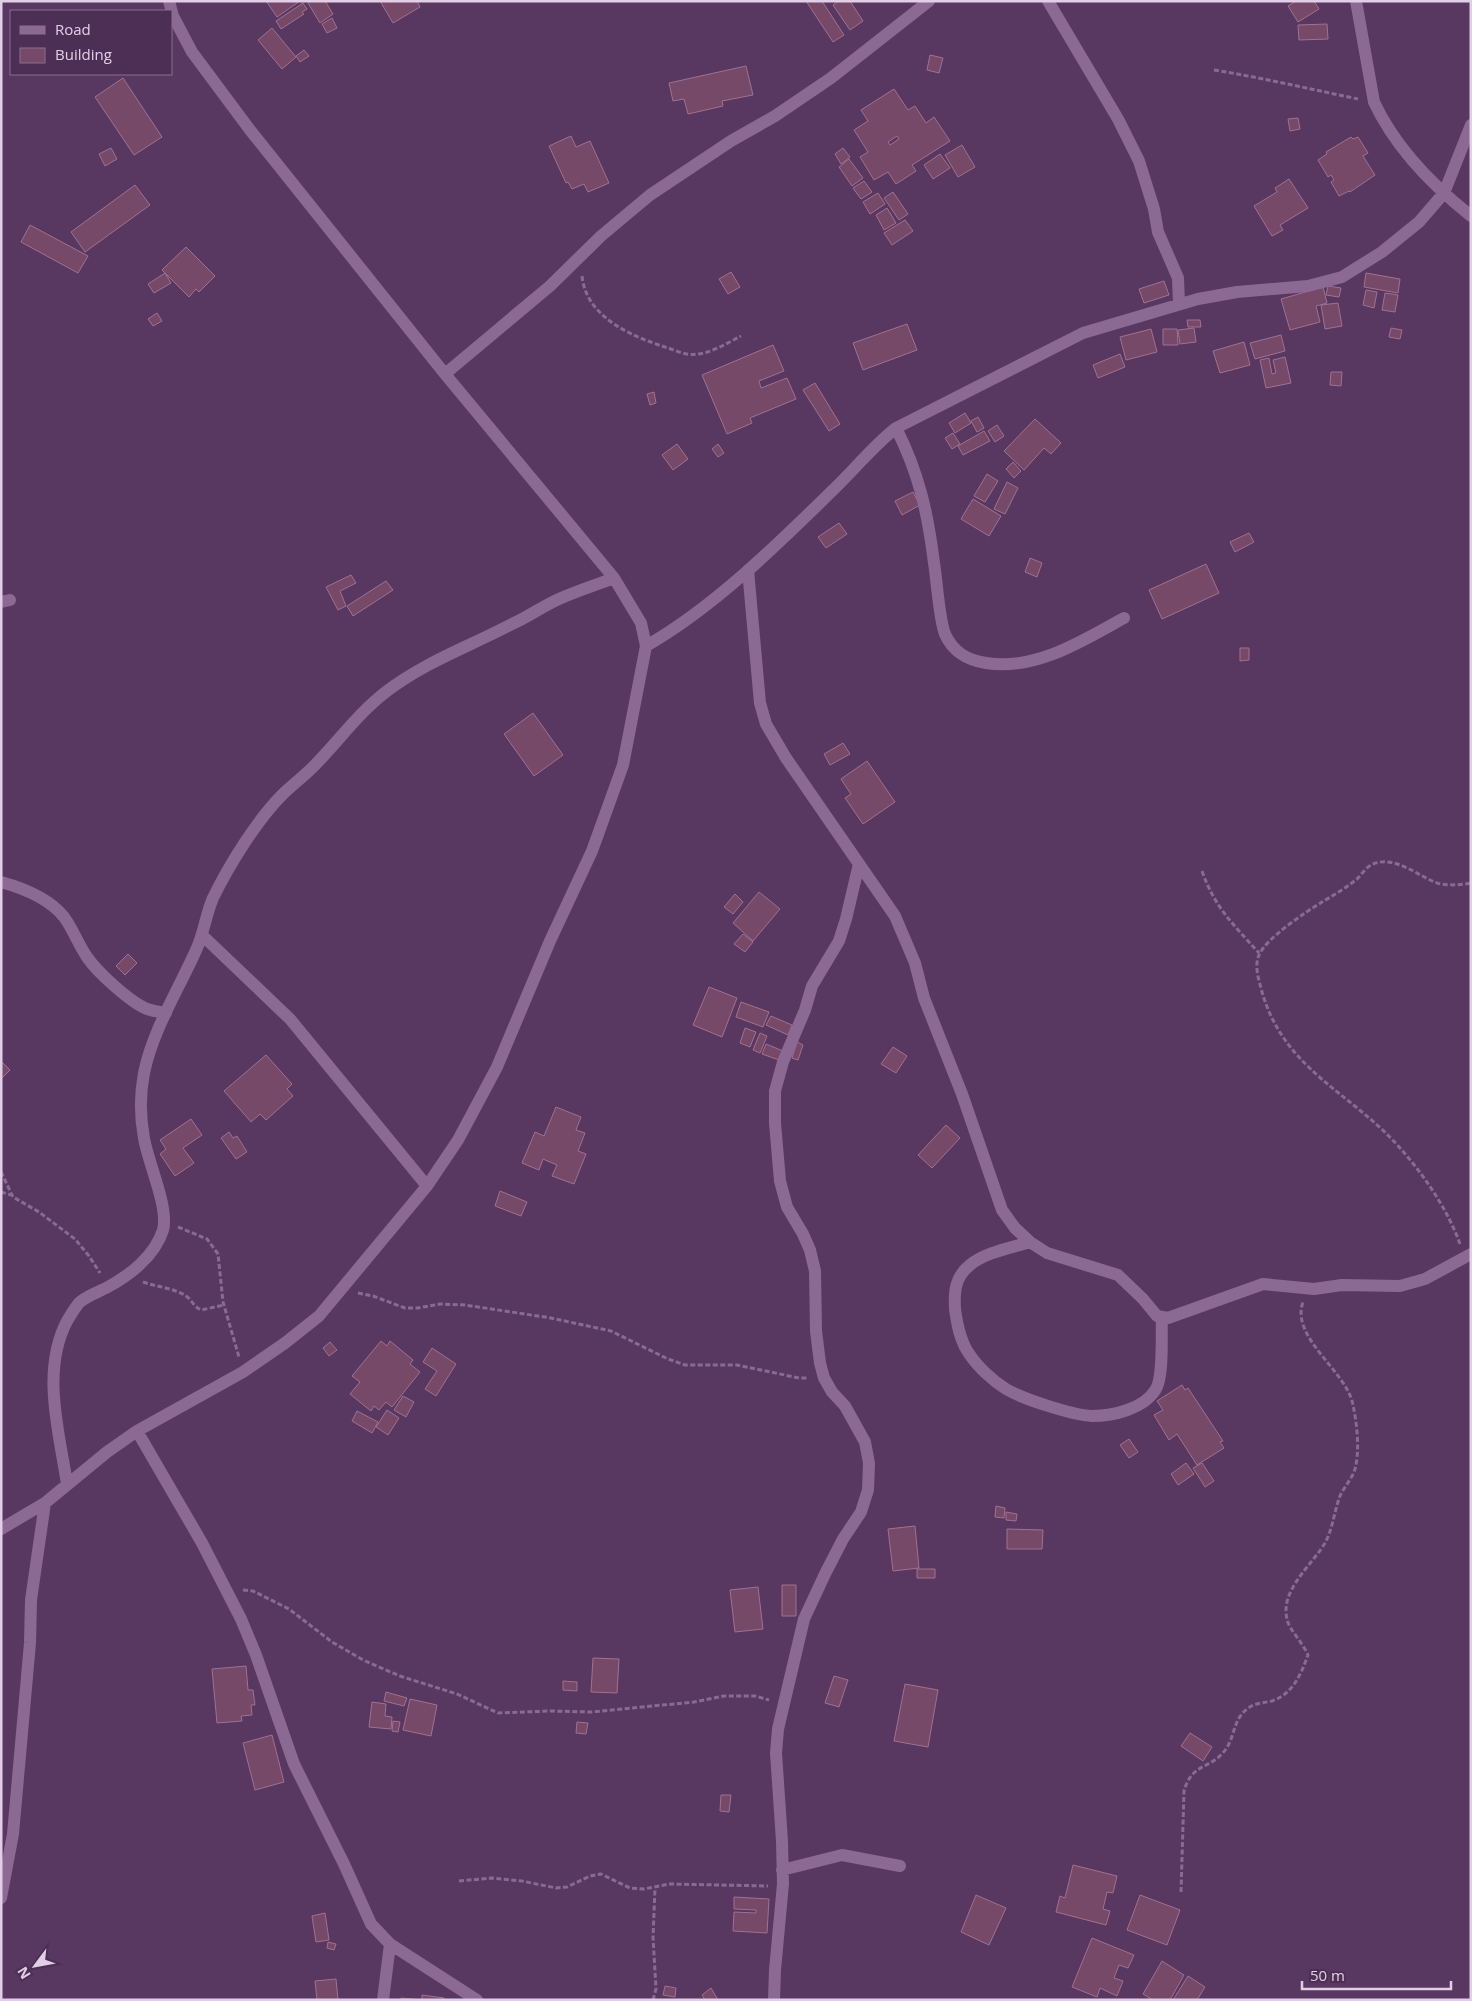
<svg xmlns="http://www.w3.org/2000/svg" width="1472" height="2001" viewBox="0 0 1472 2001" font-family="'Open Sans',sans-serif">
	<rect width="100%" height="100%" fill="#583860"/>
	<!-- building -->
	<path fill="#764968" stroke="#a17191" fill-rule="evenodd" d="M266 1H300L277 17Z
		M310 1H325L333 14 320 23 308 3Z
		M380 1H417L420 7 393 23Z
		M806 1H822L844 35 833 42Z
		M838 1H850L863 21 850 30 833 5Z
		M1296 1H1314L1319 9 1298 22 1288 6Z
		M303 3 307 9 302 12 304 14 281 29 276 21Z
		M332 18 337 28 327 33 322 24Z
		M1327 24 1328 39 1299 40 1298 25Z
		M272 28 296 57 282 69 258 40Z
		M304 50 309 56 300 62 296 56Z
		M930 55 943 58 939 73 927 70Z
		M746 66 753 95 722 101 723 106 688 114 684 99 673 101 669 83Z
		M123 78 162 137 134 155 95 97Z
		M894 89 908 110 915 106 926 123 934 117 950 141 912 165 916 171 896 184 888 172 874 180 860 157 868 152 854 130 868 121 861 110ZM897 136 899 139 890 145 888 142Z
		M1298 118 1300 129 1290 131 1288 119Z
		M571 136 576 147 590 141 609 183 588 192 584 184 572 189 568 182 566 183 549 146Z
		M1351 137 1353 139 1358 137 1368 153 1363 156 1375 175 1350 192 1349 191 1339 196 1331 182 1334 180 1331 175 1328 177 1318 160 1327 154 1326 152Z
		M962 145 975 167 958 177 945 155Z
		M111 148 117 159 105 166 99 154Z
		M843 148 850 157 841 164 835 154Z
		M940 154 950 168 933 179 924 165Z
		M849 159 863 178 852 186 839 167Z
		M1289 179 1308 208 1280 225 1283 230 1272 236 1254 206 1277 192 1275 188Z
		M864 181 872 192 861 199 853 188Z
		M135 185 150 205 85 252 71 232Z
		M893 192 908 214 899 220 884 198Z
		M878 193 885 204 870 214 863 202Z
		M887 208 896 223 884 230 876 215Z
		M905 220 913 231 892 245 884 233Z
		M30 225 88 256 78 273 21 242Z
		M186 247 215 276 199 292 196 289 189 297 162 270Z
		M731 272 740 287 728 294 719 279Z
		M165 273 171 283 154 293 148 284Z
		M1366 273 1400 279 1398 293 1364 287Z
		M1164 281 1169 295 1144 303 1139 289Z
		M1328 286 1341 288 1339 297 1326 295Z
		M1323 287 1327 303 1316 306 1320 322 1290 330 1281 299Z
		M1366 290 1377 292 1374 308 1363 305Z
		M1385 293 1398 295 1395 312 1382 310Z
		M1338 303 1342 326 1325 329 1321 305Z
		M157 313 162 321 153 326 148 319Z
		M1187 320H1200L1201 327H1188Z
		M907 324 917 350 863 370 853 343Z
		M1194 328 1196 342 1180 344 1178 330Z
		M1391 328 1402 330 1400 339 1389 337Z
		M1151 329 1157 352 1126 360 1120 337Z
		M1163 329H1177L1178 345H1163Z
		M1281 335 1285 351 1255 359 1250 343Z
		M1244 342 1250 365 1220 373 1213 351Z
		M773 345 784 371 759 381 761 388 787 378 796 399 750 418 752 423 727 434 702 375Z
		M1120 354 1125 367 1098 378 1093 365Z
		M1285 357 1291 383 1266 388 1260 360 1269 358 1272 374 1276 373 1273 360Z
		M1331 372H1342L1341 386 1330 385Z
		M815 383 840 424 829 431 803 390Z
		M654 392 656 403 650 405 647 394Z
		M965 413 971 423 955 433 949 423Z
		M978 417 984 428 977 432 971 421Z
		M1035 419 1061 443 1051 454 1044 448 1024 470 1004 451Z
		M997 425 1004 436 995 442 988 431Z
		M984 431 990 441 963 455 958 446Z
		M953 433 960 444 952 449 945 438Z
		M677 444 688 459 673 470 662 455Z
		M718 444 724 453 718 457 712 449Z
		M1013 462 1021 471 1014 478 1006 469Z
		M987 474 998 481 985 502 974 496Z
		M1007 482 1018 488 1005 514 994 509Z
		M913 492 920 505 902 515 895 501Z
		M973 499 1001 516 989 536 961 519Z
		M839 523 847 534 826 548 818 537Z
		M1249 533 1254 542 1235 552 1230 542Z
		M1030 558 1042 563 1037 577 1025 572Z
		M1206 564 1219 593 1162 619 1149 590Z
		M351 575 356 583 340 591 346 606 338 610 326 587Z
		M386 581 393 590 353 616 347 606Z
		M1240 648H1249V660L1240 661Z
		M533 713 563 755 534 776 504 734Z
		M843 743 850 754 830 765 824 754Z
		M867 761 895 802 863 824 845 798 851 794 841 779Z
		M759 892 780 909 753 941 733 923Z
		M735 894 743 902 733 914 724 907Z
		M743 934 753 942 745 952 734 944Z
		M128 954 137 963 125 975 116 966Z
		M709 987 737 998 722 1037 693 1025Z
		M741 1002 769 1012 763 1027 736 1017Z
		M771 1016 792 1025 788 1035 766 1025Z
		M745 1028 756 1032 750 1047 740 1043Z
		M760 1033 767 1036 760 1053 753 1050Z
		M797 1042 803 1045 798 1060 792 1058Z
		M766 1044 783 1051 779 1060 762 1054Z
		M893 1047 907 1056 896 1073 881 1064Z
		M266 1055 292 1084 287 1089 293 1096 266 1120 260 1114 251 1122 224 1091Z
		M1 1061 10 1070 1 1079Z
		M556 1107 581 1117 576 1130 585 1133 578 1151 586 1154 574 1184 552 1176 557 1165 543 1159 539 1170 522 1163 535 1132 544 1136Z
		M191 1119 202 1135 183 1148 194 1163 175 1176 160 1154 166 1149 160 1140Z
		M946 1125 960 1138 932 1168 918 1155Z
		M229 1132 233 1138 237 1136 247 1152 236 1159 221 1138Z
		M500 1191 527 1202 521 1216 495 1206Z
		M381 1341 387 1346 390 1341 413 1360 410 1364 420 1372 392 1407 386 1402 379 1410 374 1406 371 1411 350 1394 360 1382 352 1376Z
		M330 1342 337 1350 329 1356 323 1348Z
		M432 1348 456 1364 436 1396 425 1389 437 1371 423 1362Z
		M1182 1385 1185 1390 1188 1388 1223 1441 1220 1442 1224 1448 1197 1465 1177 1434 1169 1440 1154 1415 1163 1410 1157 1401Z
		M403 1396 414 1402 406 1417 394 1410Z
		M387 1410 399 1418 388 1435 376 1427Z
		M357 1411 378 1422 372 1433 352 1421Z
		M1129 1439 1138 1452 1129 1458 1120 1445Z
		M1186 1463 1194 1474 1178 1485 1171 1474Z
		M1202 1463 1214 1481 1205 1487 1193 1468Z
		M996 1506 1005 1508 1004 1518 995 1517Z
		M1006 1512 1017 1514 1016 1521 1006 1520Z
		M915 1526 919 1568 893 1571 888 1529Z
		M1007 1529 1043 1530 1042 1549H1007Z
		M917 1569H935V1578H917Z
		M782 1585H796V1616H782Z
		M758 1587 763 1629 735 1632 730 1590Z
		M593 1658 619 1659 617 1693 591 1692Z
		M246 1666 248 1690H253L255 1705H251L252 1715 241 1716 242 1721 217 1723 212 1669Z
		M834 1676 848 1680 839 1707 825 1703Z
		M563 1681 577 1682V1691L563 1690Z
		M905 1684 938 1690 928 1747 894 1741Z
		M386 1692 407 1698 404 1706 384 1701Z
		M410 1699 437 1705 431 1736 403 1730Z
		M372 1702 386 1704 385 1716 392 1717 391 1729 369 1727Z
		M393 1721 400 1722 398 1732 392 1731Z
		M577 1722 588 1723 586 1734 576 1733Z
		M1190 1733 1212 1747 1203 1761 1181 1746Z
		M272 1735 284 1782 255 1790 243 1743Z
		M721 1795H731L729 1812 720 1811Z
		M1073 1865 1117 1876 1113 1893 1107 1892 1103 1909 1110 1911 1106 1925 1056 1912 1060 1896 1065 1898Z
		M976 1895 1006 1908 989 1945 961 1932Z
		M1140 1895 1180 1910 1167 1945 1127 1930Z
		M734 1897 769 1899 767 1933 733 1931 734 1912 756 1913V1910L734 1909Z
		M325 1913 329 1940 316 1942 312 1916Z
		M1092 1938 1134 1955 1128 1968 1119 1965 1114 1978 1123 1981 1117 1996 1100 1988 1097 1997 1072 1987Z
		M328 1942 336 1944 334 1950 327 1948Z
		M1162 1961 1184 1975 1170 2000H1153L1143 1994Z
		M1188 1976 1205 1987 1197 2000H1173Z
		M336 1979 338 2000H317L315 1981Z
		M665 1986 676 1988 675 1997 663 1995Z
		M711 1988 718 2000H705L702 1995Z
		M422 1995 444 1998V2000H401V1998L422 2000Z"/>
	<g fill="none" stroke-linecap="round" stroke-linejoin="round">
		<!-- path -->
		<path stroke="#886c8f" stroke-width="3" stroke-dasharray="5 2.5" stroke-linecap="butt" d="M1214 70C1263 78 1310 89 1358 99
			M582 276C586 317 631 336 665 347 672 349 680 353 687 354 706 357 725 344 741 336
			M1202 871C1215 908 1233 924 1259 953
			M1 1172 13 1197 39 1212 75 1239 89 1256 100 1273
			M1 1192 11 1195
			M178 1227 207 1239 218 1254 223 1302 239 1357
			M1460 1244C1448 1210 1424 1175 1400 1148 1351 1092 1285 1071 1262 992 1259 980 1254 967 1259 955 1266 938 1306 912 1322 902 1334 895 1346 888 1357 879 1362 874 1367 866 1373 864 1395 855 1418 876 1437 883 1448 886 1460 885 1471 883
			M143 1282C157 1287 174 1288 186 1296 192 1300 194 1307 201 1310L224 1305
			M358 1293 373 1296 405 1308H418L440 1304 465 1305 551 1318 611 1331 668 1359 685 1365H737L799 1378H808
			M243 1590 253 1591 289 1609 332 1642 363 1660 400 1676 457 1694 498 1713 550 1711 591 1712 694 1702 724 1696H755L769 1700
			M459 1881 492 1878 522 1881 556 1888 567 1887 590 1876 601 1874 630 1888 644 1889 669 1884 768 1886
			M1181 1892 1184 1791C1192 1762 1211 1770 1226 1749 1235 1736 1233 1720 1247 1709 1254 1703 1263 1703 1272 1701 1293 1694 1301 1674 1308 1655 1303 1643 1288 1628 1287 1619 1280 1590 1312 1565 1325 1543 1333 1528 1334 1512 1340 1496 1344 1487 1352 1479 1355 1469 1360 1450 1357 1424 1353 1405 1347 1371 1290 1338 1303 1302
			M653 2000 656 1989 653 1937 655 1888"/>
		<!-- minor -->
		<path stroke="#8b6993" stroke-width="12" d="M1048 1 1118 119 1139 161 1154 209 1158 232 1178 278 1179 304
			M1356 1 1374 102C1395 147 1432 185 1471 216
			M445 374 550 286 601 236 650 195 731 141 775 116 831 78 929 1
			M896 428C919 473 928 514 934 563 937 581 939 619 945 634 953 652 967 660 986 663 1036 671 1082 641 1124 618
			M748 570 760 703 766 724 786 758 895 916 915 963 924 998 962 1094 1002 1210 1015 1228 1030 1242 1047 1253 1118 1275 1143 1299 1157 1316 1168 1318 1263 1284 1314 1289 1342 1285 1400 1286 1425 1279 1471 1254
			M1 602 10 600
			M646 646C713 608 778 544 833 490 855 469 873 446 896 428L1083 333 1198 299 1237 292 1308 286 1342 277 1382 252 1419 222 1444 193 1471 125
			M1 882C23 888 49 898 64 917 73 929 78 944 87 957 97 972 130 1002 147 1009 153 1011 160 1012 166 1013
			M203 936 290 1019 427 1186
			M1030 1242C1011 1248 986 1252 970 1265 955 1277 954 1291 955 1309 957 1324 960 1342 970 1355 978 1367 993 1381 1006 1389 1023 1399 1072 1415 1092 1416 1113 1416 1144 1409 1156 1389 1164 1375 1161 1334 1162 1317
			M137 1431 202 1543 241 1619 256 1655 294 1764 344 1864 371 1924 390 1944 477 2000
			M67 1484C59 1431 41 1371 67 1321 71 1315 75 1307 80 1302 87 1296 98 1292 106 1288 129 1276 155 1256 163 1230 169 1207 148 1163 144 1138 140 1117 140 1094 144 1073 153 1029 179 989 197 948 204 932 206 914 213 898 229 865 257 820 282 795 292 785 303 777 313 767 338 742 358 713 387 691 425 662 470 646 512 624 528 617 543 606 559 599 577 591 596 585 614 578
			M1 1529 45 1503 107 1452 137 1431 243 1372 285 1343 319 1316 427 1186 458 1140 497 1067 550 941 592 851 623 765 646 646 641 623 614 578 445 374 250 130 192 52 173 16 169 1
			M782 1870 842 1855 900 1866
			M1 1898 13 1834 30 1643 31 1600 45 1503
			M383 2000 390 1944
			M774 2000 775 1970 783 1884 782 1841 776 1753 778 1729 804 1619 825 1574 843 1539 861 1512 868 1490 869 1463 865 1442 845 1406 832 1392 824 1378 820 1363 816 1331 815 1271 810 1250 803 1234 787 1207 780 1181 775 1123V1091L783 1062 805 1010 812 986 839 941 846 919 859 864"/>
	</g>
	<!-- border -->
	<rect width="1472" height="2001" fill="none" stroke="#e2cfe7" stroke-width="5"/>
	<!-- legend -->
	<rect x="10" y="10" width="162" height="65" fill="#4d2e54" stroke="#896e8f"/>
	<rect x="20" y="26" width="25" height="8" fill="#8b6993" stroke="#896e8f"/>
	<text x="55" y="35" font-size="15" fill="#e2cfe7">Road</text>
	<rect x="20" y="48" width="25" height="15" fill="#764968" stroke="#896e8f"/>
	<text x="55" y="60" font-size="15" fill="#e2cfe7">Building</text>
	<!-- north arrow -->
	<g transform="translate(35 1966) rotate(238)" stroke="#4d2e54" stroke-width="4" paint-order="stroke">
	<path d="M0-4L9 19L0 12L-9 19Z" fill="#e2cfe7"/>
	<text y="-8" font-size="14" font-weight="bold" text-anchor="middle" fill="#e2cfe7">N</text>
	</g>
	<!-- scale -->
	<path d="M1302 1981v8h149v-8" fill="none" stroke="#e2cfe7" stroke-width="2.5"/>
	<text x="1310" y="1981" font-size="15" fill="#e2cfe7" stroke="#4d2e54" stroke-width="4" paint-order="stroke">50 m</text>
</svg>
